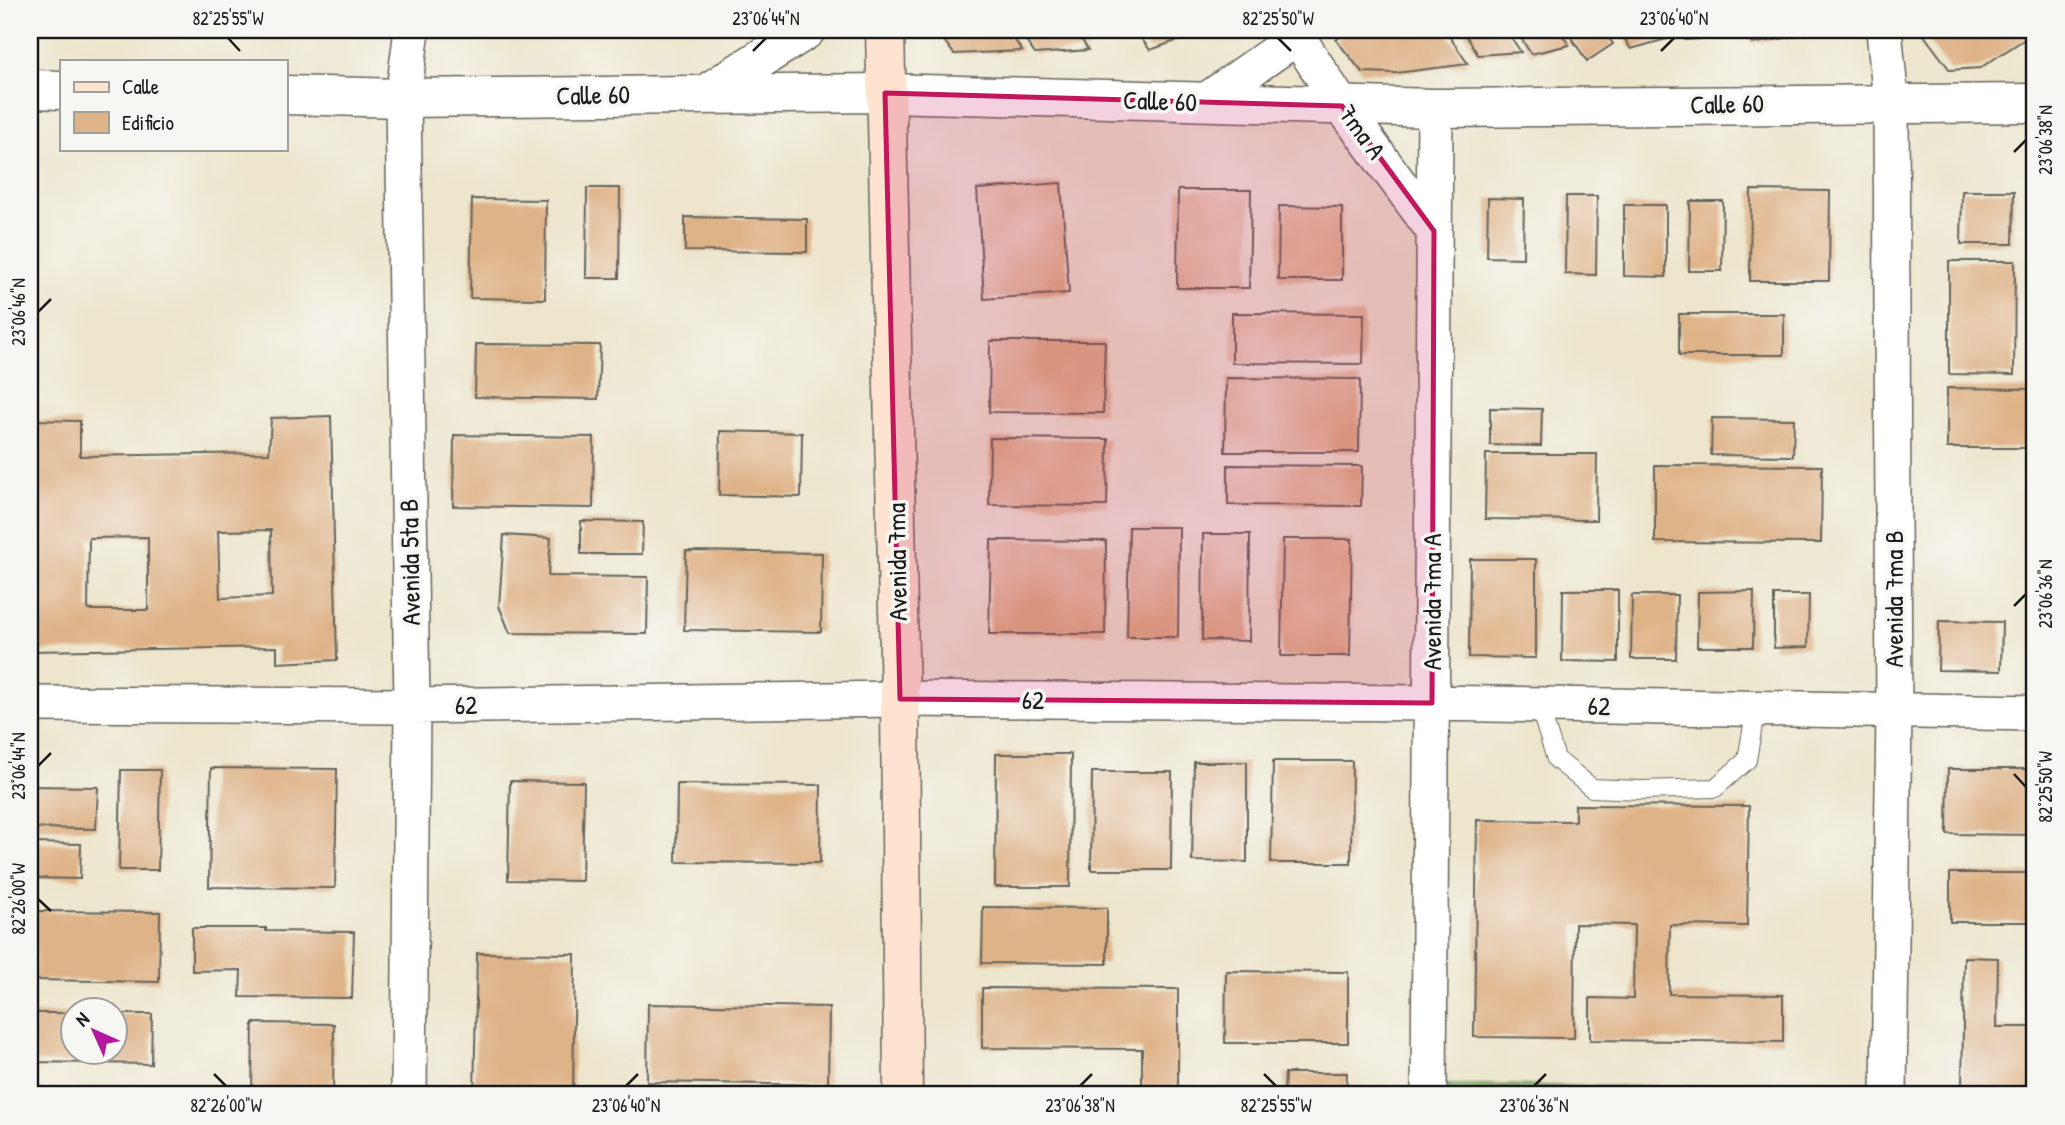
<svg xmlns="http://www.w3.org/2000/svg" width="2065" height="1125" viewBox="0 0 2065 1125" font-family="'Patrick Hand',sans-serif">
	<rect width="100%" height="100%" fill="#f6f6f2"/>
	<filter id="ink" filterUnits="userSpaceOnUse"><feTurbulence type="fractalNoise" baseFrequency=".0143" numOctaves="2"/><feDisplacementMap in="SourceGraphic" scale="14" xChannelSelector="R" yChannelSelector="G"/><feConvolveMatrix kernelMatrix="1 2 1 2 8 2 1 2 1" color-interpolation-filters="sRGB"/></filter>
	<filter id="wash" filterUnits="userSpaceOnUse"><feTurbulence type="fractalNoise" baseFrequency=".00686" numOctaves="4" result="noise"/><feDisplacementMap in="SourceGraphic" scale="28" xChannelSelector="R" yChannelSelector="G"/><feGaussianBlur stdDeviation="1.57" result="paint"/><feColorMatrix in="noise" values="0 0 0 0 0 0 0 0 0 0 0 0 0 0 0 0 0 1.4 0 .05"/><feComposite in="paint" operator="in"/></filter>
	<g filter="url(#wash)">
		<rect width="100%" height="100%" fill="#ede6cd"/>
		<!-- green -->
		<path fill="#8dc376" stroke="#547049" stroke-width="2" d="M1429 1085 1889 1089V1095H1429Z"/>
		<g id="blocks">
			<!-- building -->
			<path fill="#dfb388" fill-rule="evenodd" d="M281 30H332V34H281Z
				M936 30H1008L1022 51 954 54Z
				M1018 30H1076L1088 50 1035 54Z
				M1135 30H1207L1150 50Z
				M1349 30H1445L1468 64 1396 73 1362 72 1336 40Z
				M1463 30H1506L1521 52 1478 55Z
				M1516 30H1559L1569 45 1531 54Z
				M1566 30H1604L1613 44 1587 61Z
				M1619 30H1665L1670 38 1631 49Z
				M1678 30H1823V31L1752 44 1745 36 1685 40Z
				M1920 30H2023L2028 37 1980 68 1950 70Z
				M1061 183 1069 293 984 299 977 189Z
				M587 188H620L619 278H586Z
				M1178 190H1251L1249 288H1177Z
				M1751 190 1830 191 1829 281H1750Z
				M1962 191H2014L2013 244H1961Z
				M1566 196H1597L1596 275 1565 274Z
				M1488 198 1524 199 1523 258 1487 257Z
				M472 199 546 200 545 299 470 298Z
				M1690 201H1723L1722 271H1689Z
				M1624 205H1666V277L1624 276Z
				M1279 206 1342 207V280H1278Z
				M685 217 807 219V252L685 251Z
				M1949 261H2015L2014 375 1949 374Z
				M1232 313 1364 314 1363 364 1232 363Z
				M1679 314H1784V355H1679Z
				M990 341H1105L1103 413 989 412Z
				M476 344 600 345 598 399 475 397Z
				M1226 378 1360 379 1359 452H1225Z
				M1947 388 2035 389V448H1947Z
				M1490 408 1542 409 1541 446 1490 445Z
				M331 416 337 660 277 663V647L30 651V420L80 421V456L269 453 271 418ZM271 530 272 596 220 598 218 531ZM148 537V610H88L89 538Z
				M1712 418 1794 419 1793 456 1711 455Z
				M720 431 802 433 801 497 719 495Z
				M454 435 594 437 593 508 453 506Z
				M990 438 1108 439 1107 506 989 505Z
				M1486 454H1597L1596 520 1485 519Z
				M1228 465 1362 466 1361 506 1228 505Z
				M1655 465 1822 466 1821 543 1655 542Z
				M581 521 643 522 642 554H581Z
				M1129 527H1179L1178 637H1127Z
				M1203 534H1250L1249 641 1202 640Z
				M504 535 551 538 548 576 648 577 647 634 510 633 499 606Z
				M1283 539H1352L1350 656H1281Z
				M991 540 1106 541 1105 634H989Z
				M686 551 822 553 821 632 684 630Z
				M1470 559H1536V658L1469 657Z
				M1563 590H1618V662L1562 661Z
				M1754 591 1753 647H1697L1698 592Z
				M1632 595H1677L1676 659H1631Z
				M1774 595H1809L1808 647 1774 648Z
				M1939 621 2002 622 2001 671 1938 670Z
				M996 754H1071L1070 887H995Z
				M1273 761H1352L1351 863H1271Z
				M1194 762H1247V862L1192 861Z
				M211 768 337 769 335 888 209 887Z
				M1948 769H2035V835L1947 834Z
				M121 770H160L158 870H119Z
				M1092 772H1172L1171 870H1091Z
				M510 781 584 782 582 881 508 880Z
				M677 784 821 785 820 863 676 862Z
				M30 786 98 787 96 829 30 828Z
				M1575 805 1749 806 1747 926 1670 925 1669 994 1783 995V1042L1590 1040V998L1633 999 1634 925 1575 924 1574 1038 1474 1037 1477 820 1575 821Z
				M30 843 81 844 80 879 30 878Z
				M1950 873H2035V922H1950Z
				M983 907 1107 908V964L982 963Z
				M36 911 160 912 159 982 35 980Z
				M192 928H266V931L354 932 352 998 240 997 241 970 192 971Z
				M477 953 575 954 573 1095H474Z
				M1964 957 1998 958 1997 1027H2035V1091H1962Z
				M1226 971 1348 972V1043H1225Z
				M982 988 1178 989V1095H1142V1049L982 1048Z
				M648 1004 829 1007 828 1085 647 1082Z
				M32 1013H74V1052H116V1014H152L151 1064 32 1062Z
				M253 1023 334 1024 333 1095 252 1094Z
				M1285 1073H1347L1346 1095H1284Z
				M30 1090 150 1091V1095H30Z"/>
		</g>
	</g>
	<g filter="url(#ink)">
		<use href="#blocks" fill-opacity="0" stroke="#65635a" stroke-width="2"/>
		<g fill="none" stroke-linecap="round" stroke-linejoin="round">
			<!-- service casing -->
			<g stroke="#65635a" stroke-width="20">
				<path id="service" d="M1539 705 1556 759 1592 788 1641 790 1715 788 1747 760 1756 708"/>
			</g>
			<!-- minor casing -->
			<g stroke="#65635a" stroke-width="38">
				<path id="minor" d="M1293 30 1342 106 1434 231
					M1884 30 1891 102 1894 711 1889 1095
					M1204 102 1297 37
					M30 704 412 706 900 699 1432 703 2035 713
					M409 1095 412 706 403 98 412 30
					M1429 1095 1435 108"/>
			</g>
			<!-- tertiary casing -->
			<g stroke="#65635a" stroke-width="41">
				<path id="tertiary" d="M30 89 61 90
					M707 93 806 30
					M285 95 403 98 885 93 1435 108 2035 103"/>
			</g>
			<!-- secondary casing -->
			<g stroke="#65635a" stroke-width="41">
				<path id="secondary" d="M885 30 900 699 903 1095"/>
			</g>
			<!-- service -->
			<use href="#service" stroke="#fff" stroke-width="18"/>
			<!-- minor -->
			<use href="#minor" stroke="#fff" stroke-width="35"/>
			<!-- tertiary -->
			<use href="#tertiary" stroke="#fff" stroke-width="38"/>
			<!-- secondary -->
			<use href="#secondary" stroke="#fee3d1" stroke-width="38"/>
		</g>
	</g>
	<!-- marked area -->
	<path fill="#c2185b" fill-opacity="0.2" stroke="#c2185b" stroke-width="5" stroke-linejoin="round" d="M885 93 1342 106 1434 231 1432 703 900 699Z"/>
	<!-- ticks -->
	<path fill="none" stroke="#1c1c1c" stroke-width="2.5" d="M228 38 240 51M1278 38 1291 51M753 51 766 38M1661 51 1674 38M2014 152 2026 140M38 312 51 299M2014 606 2026 594M38 766 51 753M2014 774 2026 787M38 899 51 911M214 1074 226 1086M1264 1074 1276 1086M626 1086 638 1074M1080 1086 1092 1074M1534 1086 1546 1074"/>
	<g text-anchor="middle" stroke-width="7" stroke-linejoin="round" paint-order="stroke">
		<!-- street labels -->
		<g font-size="26" fill="#1c1c1c" stroke="#f6f6f2">
			<text transform="translate(593 95) rotate(-1)" y="9">Calle 60</text>
			<text transform="translate(1160 101) rotate(2)" y="9">Calle 60</text>
			<text transform="translate(1727 104) rotate(-1)" y="9">Calle 60</text>
			<text transform="translate(1362 132) rotate(54)" y="9">7ma A</text>
			<text transform="translate(410 562) rotate(-91)" y="9">Avenida 5ta B</text>
			<text transform="translate(897 562) rotate(-91)" y="9">Avenida 7ma</text>
			<text transform="translate(1894 599) rotate(-90)" y="9">Avenida 7ma B</text>
			<text transform="translate(1432 602) rotate(-90)" y="9">Avenida 7ma A</text>
			<text x="1033" y="709">62</text>
			<text transform="translate(466 705) rotate(-1)" y="9">62</text>
			<text transform="translate(1599 706) rotate(1)" y="9">62</text>
		</g>
	</g>
	<!-- margin -->
	<rect width="2065" height="1125" fill="none" stroke="#f6f6f2" stroke-width="77"/>
	<!-- legend -->
	<rect x="60" y="60" width="228" height="91" fill="#f6f6f2" stroke="#9f9f9c" stroke-width="2"/>
	<rect x="74" y="82" width="35" height="10" fill="#fee3d1" stroke="#9f9f9c" stroke-width="2"/>
	<text x="122" y="94" font-size="21" fill="#1c1c1c">Calle</text>
	<rect x="74" y="112" width="35" height="21" fill="#dfb388" stroke="#9f9f9c" stroke-width="2"/>
	<text x="122" y="130" font-size="21" fill="#1c1c1c">Edificio</text>
	<!-- north arrow -->
	<g transform="translate(94 1031) rotate(315)"><circle r="33" fill="#f6f6f2" stroke="#9f9f9c" stroke-width="2"/>
	<path d="M0-5L12 26L0 18L-12 26Z" fill="#b5179e"/>
	<text y="-10" font-size="19" font-weight="bold" text-anchor="middle" fill="#1c1c1c">N</text>
	</g>
	<rect x="38" y="38" width="1988" height="1048" fill="none" stroke="#1c1c1c" stroke-width="2.5"/>
	<g font-size="18" text-anchor="middle" fill="#1c1c1c">
		<text x="228" y="25">82°25'55"W</text>
		<text x="766" y="25">23°06'44"N</text>
		<text x="1278" y="25">82°25'50"W</text>
		<text x="1674" y="25">23°06'40"N</text>
		<text transform="translate(2046 140) rotate(-90)" y="6">23°06'38"N</text>
		<text transform="translate(19 312) rotate(-90)" y="6">23°06'46"N</text>
		<text transform="translate(2046 594) rotate(-90)" y="6">23°06'36"N</text>
		<text transform="translate(19 766) rotate(-90)" y="6">23°06'44"N</text>
		<text transform="translate(2046 787) rotate(-90)" y="6">82°25'50"W</text>
		<text transform="translate(19 899) rotate(-90)" y="6">82°26'00"W</text>
		<text x="226" y="1112">82°26'00"W</text>
		<text x="626" y="1112">23°06'40"N</text>
		<text x="1080" y="1112">23°06'38"N</text>
		<text x="1276" y="1112">82°25'55"W</text>
		<text x="1534" y="1112">23°06'36"N</text>
	</g>
</svg>
